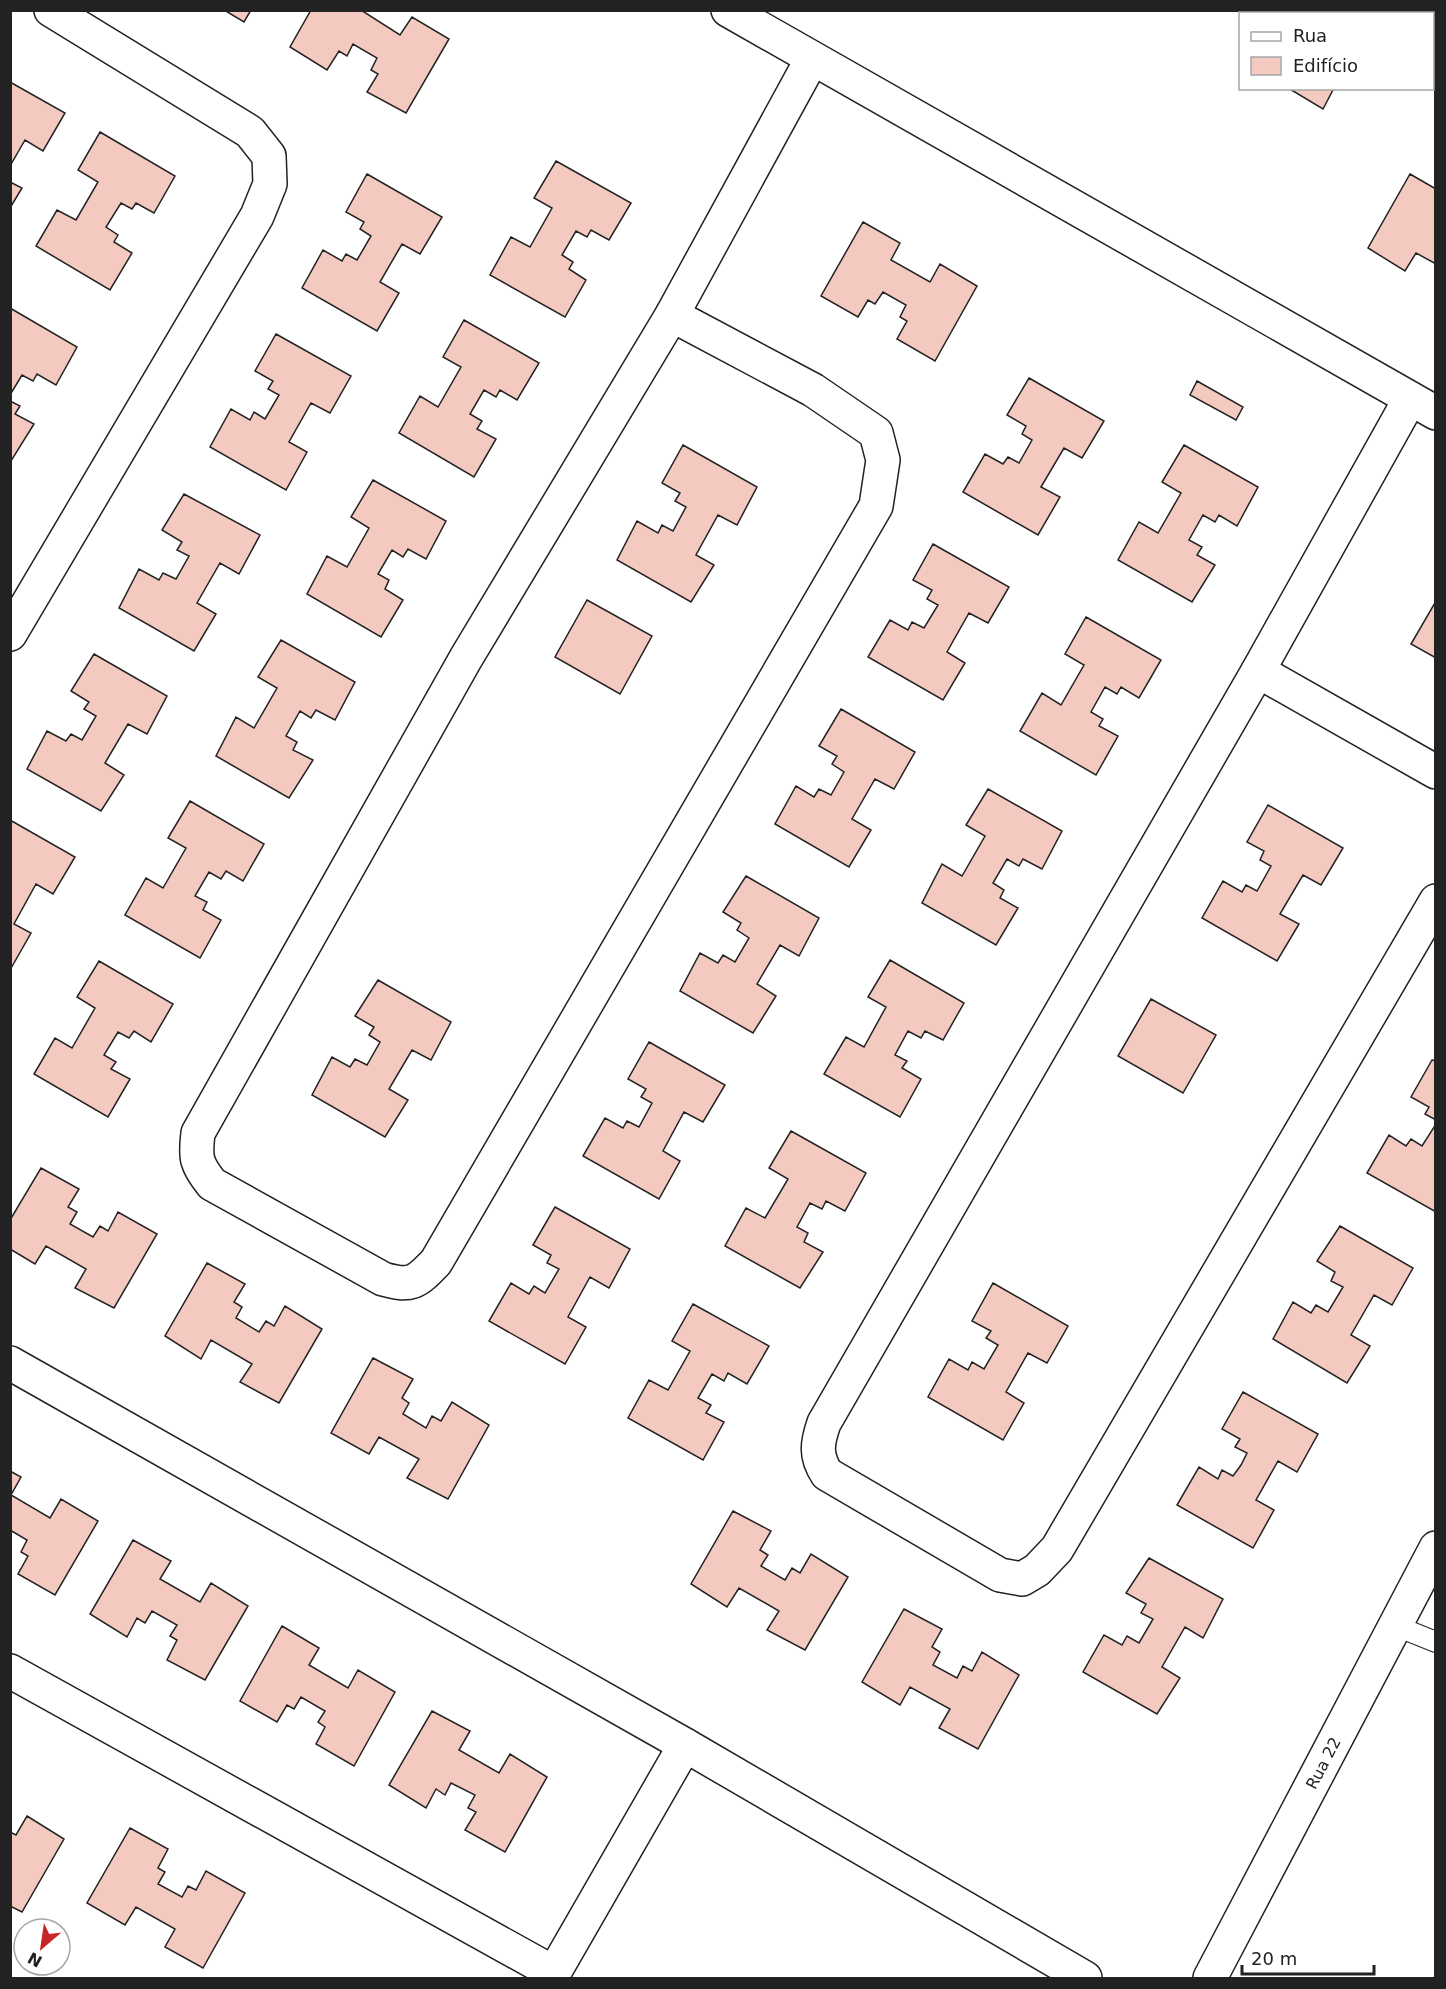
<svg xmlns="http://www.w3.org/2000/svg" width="1446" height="1989" viewBox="0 0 1446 1989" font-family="'DejaVu Sans',sans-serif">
	<rect width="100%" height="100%" fill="#fff"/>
	<!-- building -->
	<path fill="#f3c9c0" stroke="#222" stroke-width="1.5" d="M224 10H251L244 22Z
		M311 10H361L400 35 412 17 449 39 406 113 367 92 378 74 371 70 377 58 353 44 347 56 339 51 327 70 290 47Z
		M1304 10H1379L1378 14H1302Z
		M10 82 65 113 43 151 25 140 10 166Z
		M1288 88H1334L1323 109Z
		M100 132 175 176 154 213 136 203 132 209 121 203 106 227 118 235 114 242 132 253 110 290 36 246 57 210 76 220 98 182 78 170Z
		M556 161 631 203 609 240 591 230 587 237 576 231 562 255 573 262 569 269 586 280 565 317 490 275 511 237 530 247 552 208 534 198Z
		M367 174 442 217 420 254 402 244 380 282 399 293 377 331 302 288 323 250 342 261 346 254 357 260 371 236 360 229 364 222 346 212Z
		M1410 174 1436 189V264L1416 253 1405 271 1368 248Z
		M10 182 22 188 10 208Z
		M863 222 900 243 891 260 930 282 940 264 977 286 935 361 897 339 907 321 900 317 906 305 883 292 875 304 868 300 858 317 821 296Z
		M10 308 77 347 56 385 37 374 33 381 22 375 10 395Z
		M464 320 539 363 517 400 500 390 496 397 484 390 470 414 482 421 477 429 496 439 474 477 399 433 420 396 438 407 461 367 443 357Z
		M276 334 351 376 330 413 311 403 289 442 307 452 286 490 210 447 231 409 250 420 254 412 265 419 279 395 268 389 273 381 255 371Z
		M1029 378 1104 421 1082 458 1064 448 1041 487 1060 497 1038 535 963 492 985 454 1003 464 1008 457 1019 463 1032 440 1022 434 1026 426 1007 415Z
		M1197 381 1243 407 1236 420 1190 395Z
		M10 401 20 406 15 414 34 424 11 461Z
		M683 445 757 487 737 525 718 515 696 555 714 565 691 602 617 560 637 521 658 533 662 525 673 531 686 507 675 501 680 493 662 483Z
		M1184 445 1258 487 1237 526 1219 515 1215 522 1203 515 1189 540 1202 547 1197 555 1215 565 1192 602 1118 560 1139 522 1158 533 1181 493 1162 482Z
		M373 480 446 521 426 559 408 549 403 557 392 550 378 574 389 580 385 589 403 600 381 637 307 594 327 556 347 567 369 528 351 517Z
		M184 494 260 535 239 574 220 563 197 603 216 614 194 651 119 608 139 569 159 580 163 573 176 579 189 556 177 550 182 542 162 530Z
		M933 544 1009 587 988 623 969 613 947 652 965 663 943 700 868 657 890 620 908 630 912 622 924 628 938 605 927 599 932 590 913 580Z
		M587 600 652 636 620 694 555 657Z
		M1436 601V658L1411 644Z
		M1086 617 1161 660 1139 698 1121 687 1117 694 1105 687 1091 712 1103 719 1099 726 1118 736 1096 775 1020 731 1042 693 1061 705 1084 665 1065 654Z
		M281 640 355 682 335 720 316 710 311 718 300 711 286 736 297 742 293 750 313 760 289 798 216 756 236 717 254 728 277 688 258 677Z
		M94 654 167 696 147 734 128 724 105 763 124 775 101 811 27 769 47 731 66 741 71 734 82 740 96 716 84 709 89 702 71 691Z
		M841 709 915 752 894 789 875 779 852 819 871 830 849 867 775 824 796 786 814 797 819 789 831 795 844 772 832 764 837 756 819 746Z
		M988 789 1062 831 1042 869 1023 859 1019 866 1007 859 993 883 1004 890 1000 898 1018 908 996 945 922 903 942 864 962 876 985 836 966 825Z
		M190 801 264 844 243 881 226 871 221 879 209 872 195 896 207 902 203 910 221 920 200 958 125 915 146 878 163 888 186 848 168 838Z
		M1268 805 1343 848 1321 885 1303 875 1280 914 1299 924 1277 961 1202 918 1223 881 1242 892 1246 885 1257 891 1271 866 1260 860 1264 851 1247 842Z
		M10 820 75 857 53 894 36 884 14 924 31 933 10 970Z
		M746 876 819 918 799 956 780 945 757 984 776 996 753 1033 680 991 700 953 718 963 723 955 735 962 749 938 737 930 741 923 723 912Z
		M890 960 964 1003 943 1040 925 1031 921 1038 908 1031 895 1055 907 1061 902 1068 921 1079 900 1117 824 1074 846 1037 864 1047 886 1007 868 997Z
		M99 961 173 1004 151 1042 134 1031 129 1038 118 1032 104 1055 116 1062 111 1069 130 1079 108 1117 34 1074 55 1038 72 1048 95 1008 77 997Z
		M378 980 451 1022 431 1060 412 1050 389 1089 408 1100 385 1137 312 1095 332 1057 350 1067 355 1059 367 1065 380 1042 369 1035 374 1027 355 1016Z
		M1151 999 1216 1035 1183 1093 1118 1056Z
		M649 1042 725 1085 703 1122 684 1112 663 1151 680 1161 659 1199 583 1156 605 1118 623 1128 627 1121 639 1127 652 1103 641 1097 646 1089 628 1079Z
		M1432 1060 1436 1061V1120L1425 1114 1429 1107 1411 1097Z
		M1436 1124V1212L1367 1173 1389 1135 1406 1146 1411 1139 1422 1146Z
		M791 1131 866 1173 845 1211 826 1201 822 1209 810 1203 797 1227 808 1233 804 1242 823 1252 800 1288 725 1246 746 1208 765 1218 788 1179 769 1168Z
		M41 1168 79 1189 68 1207 77 1212 70 1224 93 1237 100 1226 108 1231 118 1212 157 1234 114 1308 75 1288 86 1269 46 1246 35 1264 10 1249V1220Z
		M555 1207 630 1249 609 1288 590 1277 568 1317 586 1327 565 1364 489 1321 511 1283 529 1294 534 1286 545 1293 559 1269 547 1263 551 1255 533 1245Z
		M1340 1226 1413 1268 1392 1305 1374 1295 1351 1335 1370 1346 1347 1383 1273 1339 1293 1302 1311 1313 1316 1305 1328 1312 1343 1287 1331 1281 1335 1272 1317 1261Z
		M207 1263 245 1284 234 1302 242 1307 236 1318 259 1332 266 1321 274 1326 285 1306 322 1329 279 1403 240 1382 252 1364 211 1340 201 1359 165 1336Z
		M993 1283 1068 1326 1047 1363 1028 1353 1006 1392 1024 1403 1003 1440 928 1397 949 1359 968 1370 972 1362 984 1369 998 1345 986 1338 991 1331 972 1321Z
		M693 1304 769 1346 747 1384 728 1373 724 1381 712 1374 698 1398 711 1405 706 1413 724 1422 703 1460 628 1418 649 1380 668 1390 690 1351 672 1341Z
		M373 1358 413 1379 402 1398 409 1403 403 1414 426 1428 432 1416 441 1421 452 1402 489 1425 448 1499 407 1478 419 1459 379 1437 369 1454 331 1433Z
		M1243 1392 1318 1434 1297 1472 1278 1461 1256 1500 1274 1510 1253 1548 1177 1505 1199 1467 1218 1479 1222 1470 1233 1476 1241 1465 1247 1453 1235 1447 1240 1439 1222 1429Z
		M10 1471 21 1477 11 1495 50 1518 61 1499 98 1521 55 1595 18 1574 28 1556 21 1552 27 1540 10 1530Z
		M733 1511 771 1531 760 1550 768 1555 761 1566 785 1580 792 1568 800 1573 811 1554 848 1577 805 1650 767 1630 779 1611 739 1588 727 1607 691 1584Z
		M133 1540 171 1561 160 1579 200 1602 211 1583 248 1606 205 1680 167 1660 177 1640 170 1636 177 1625 152 1611 145 1623 137 1618 127 1637 90 1614Z
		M1149 1558 1223 1599 1203 1638 1185 1627 1162 1667 1180 1678 1157 1714 1083 1672 1104 1635 1122 1645 1127 1636 1139 1643 1153 1619 1141 1613 1146 1604 1126 1593Z
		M904 1609 942 1629 932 1647 940 1652 933 1665 957 1678 963 1666 972 1671 982 1652 1019 1675 978 1749 939 1728 950 1709 910 1687 900 1705 862 1682Z
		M282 1626 319 1648 309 1665 348 1688 358 1670 395 1692 354 1766 316 1744 325 1727 318 1722 325 1711 301 1697 294 1709 287 1705 277 1722 240 1701Z
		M432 1711 470 1731 459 1750 499 1773 510 1754 547 1777 505 1852 465 1830 476 1812 468 1808 475 1795 451 1783 445 1795 436 1789 426 1808 389 1785Z
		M27 1816 64 1839 22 1912 10 1906V1832L16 1835Z
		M130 1828 168 1849 158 1868 165 1872 158 1884 182 1897 188 1886 196 1890 206 1871 245 1893 203 1968 165 1947 175 1929 136 1907 125 1925 87 1903Z"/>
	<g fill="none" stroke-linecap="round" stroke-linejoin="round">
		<!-- lane casing -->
		<g stroke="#222" stroke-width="22">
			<path id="lane" d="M1396 1626 1436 1642"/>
		</g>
		<!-- street casing -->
		<g stroke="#222" stroke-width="36">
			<g id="street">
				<path d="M728 10 1436 413"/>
				<path d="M672 315 813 390 876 433 883 460 876 506 436 1262C416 1283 411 1287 383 1279L212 1184C196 1164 195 1158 198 1133L466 658Z"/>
				<path d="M672 315 812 59"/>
				<path d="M10 634 257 216 270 184 269 156 250 132 51 10"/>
				<path d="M1258 671 1410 399"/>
				<path d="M1436 772 1258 671 824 1423C817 1443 815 1456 827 1474L1000 1575 1022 1579 1037 1570 1057 1549 1436 901"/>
				<path d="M10 1363 685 1745 1085 1978"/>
				<path d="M10 1671 554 1973"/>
				<path d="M551 1978 685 1745"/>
				<path id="s1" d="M1210 1978 1436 1548"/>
			</g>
		</g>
		<!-- lane -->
		<use href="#lane" stroke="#fff" stroke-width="20"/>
		<!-- street -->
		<use href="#street" stroke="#fff" stroke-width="33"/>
	</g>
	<g text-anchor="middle" stroke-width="4.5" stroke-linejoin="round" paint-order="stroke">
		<!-- street labels -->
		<g font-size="16" fill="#222" stroke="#fff">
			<text dy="6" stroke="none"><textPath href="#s1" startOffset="243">Rua 22</textPath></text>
		</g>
	</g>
	<!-- border -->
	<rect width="1446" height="1989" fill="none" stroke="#222222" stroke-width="24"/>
	<!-- legend -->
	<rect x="1239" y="12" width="195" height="78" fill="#ffffff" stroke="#a7a7a7" stroke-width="1.5"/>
	<rect x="1251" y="32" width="30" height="9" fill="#ffffff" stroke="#a7a7a7" stroke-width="1.5"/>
	<text x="1293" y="42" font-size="18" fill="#222222">Rua</text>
	<rect x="1251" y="57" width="30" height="18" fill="#f3c9c0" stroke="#a7a7a7" stroke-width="1.5"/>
	<text x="1293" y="72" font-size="18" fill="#222222">Edifício</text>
	<!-- north arrow -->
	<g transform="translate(42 1947) rotate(209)"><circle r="28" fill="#ffffff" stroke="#a7a7a7" stroke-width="1.5"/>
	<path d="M0-4.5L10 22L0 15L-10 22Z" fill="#c62828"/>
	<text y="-9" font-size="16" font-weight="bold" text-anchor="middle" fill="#222222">N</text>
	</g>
	<!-- scale -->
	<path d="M1242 1965v9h132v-9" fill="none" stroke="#222222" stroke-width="3"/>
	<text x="1251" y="1965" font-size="18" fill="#222222" stroke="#ffffff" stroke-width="4.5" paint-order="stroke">20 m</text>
</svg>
